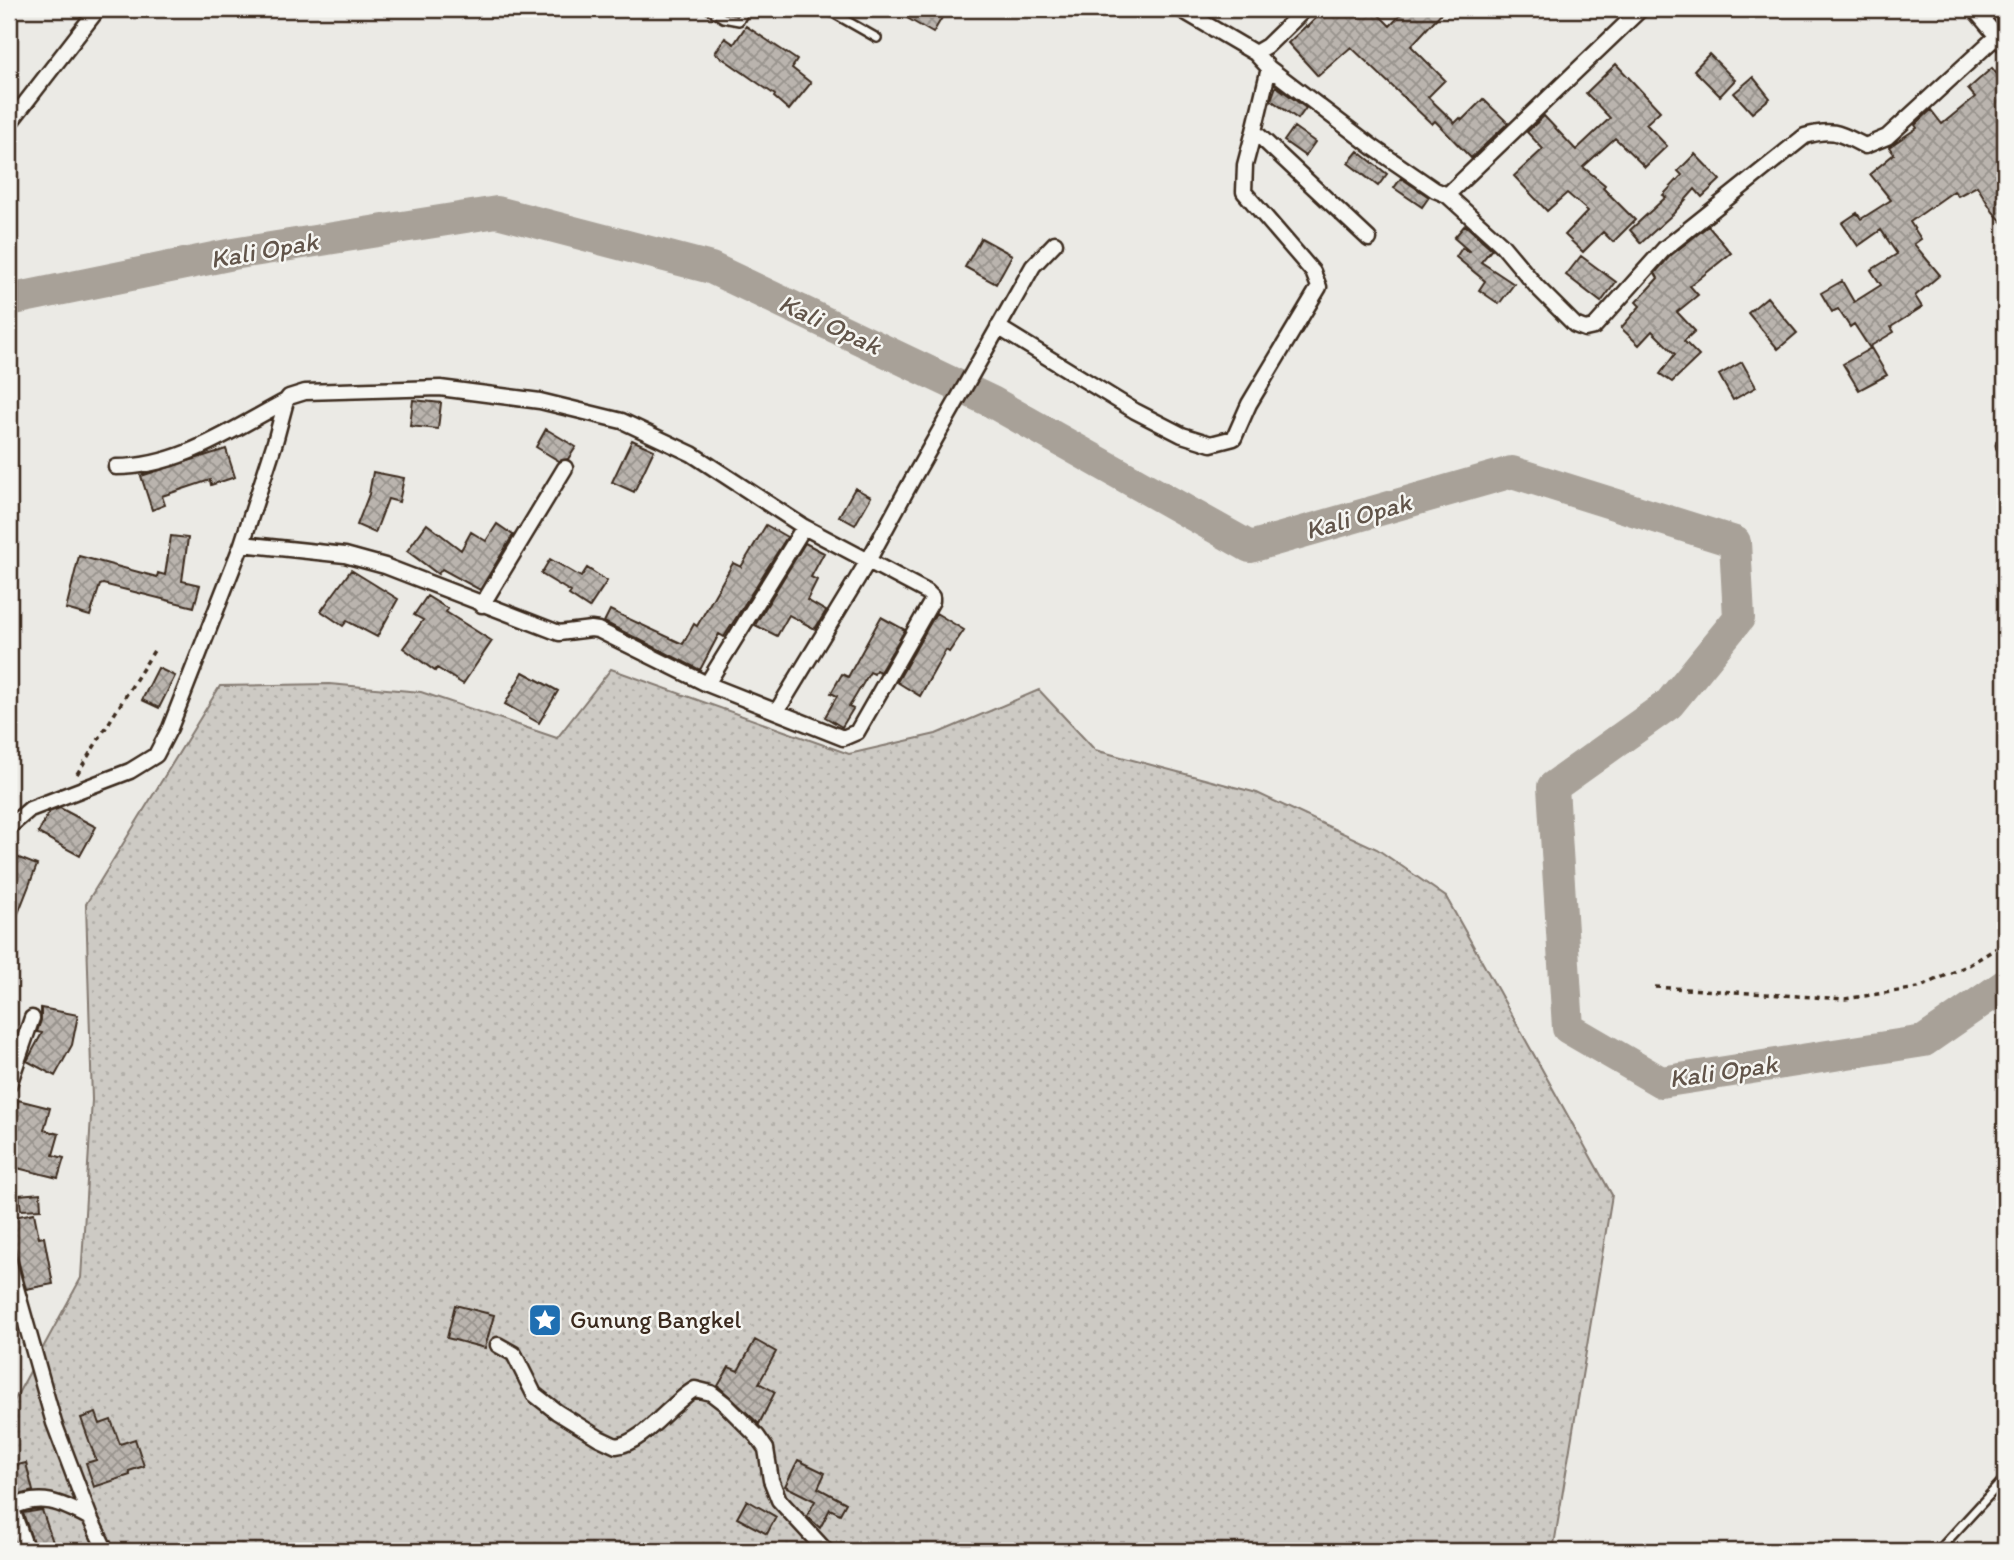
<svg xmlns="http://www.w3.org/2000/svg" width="2014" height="1560" viewBox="0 0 2014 1560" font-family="Itim,sans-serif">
	<defs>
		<pattern id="grass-dots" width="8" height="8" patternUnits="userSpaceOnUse" patternTransform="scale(1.75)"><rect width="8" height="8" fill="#cdcac4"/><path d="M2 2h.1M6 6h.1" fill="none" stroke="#b1aea8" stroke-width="1.8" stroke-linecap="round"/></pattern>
		<pattern id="building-cross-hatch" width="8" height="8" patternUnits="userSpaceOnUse" patternTransform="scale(1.75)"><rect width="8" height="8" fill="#bab4ae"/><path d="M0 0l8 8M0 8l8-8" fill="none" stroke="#98938d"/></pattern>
	</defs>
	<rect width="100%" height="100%" fill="#ebeae5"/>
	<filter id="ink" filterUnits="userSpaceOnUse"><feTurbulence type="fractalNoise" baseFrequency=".0143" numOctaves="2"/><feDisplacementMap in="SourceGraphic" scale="14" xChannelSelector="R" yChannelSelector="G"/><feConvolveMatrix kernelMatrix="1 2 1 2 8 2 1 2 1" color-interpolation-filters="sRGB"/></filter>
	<g filter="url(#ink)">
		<!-- grass -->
		<path fill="url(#grass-dots)" stroke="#847a71" stroke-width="2" d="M611 669 849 754 936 734 1039 690 1095 750 1257 793 1377 849 1446 897 1612 1195 1553 1551H9V1410L81 1278 92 1100 86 904 220 686 329 684 421 692 557 738Z"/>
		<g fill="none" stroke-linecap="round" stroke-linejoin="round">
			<!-- river -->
			<path stroke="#a8a198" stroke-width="32" d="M9 300 233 254 497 212 711 268 992 402 1250 547 1512 472 1735 542 1739 618 1669 704 1553 787 1568 1028 1661 1082 1924 1041 2005 985"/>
		</g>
		<!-- building -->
		<path fill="url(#building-cross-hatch)" stroke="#3b2a1e" stroke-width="2" d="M913 9H947L933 33 907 18Z
			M1325 9H1373L1390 26 1406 9H1445L1411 46 1445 80 1428 97 1455 123 1460 118 1462 120 1483 99 1508 123 1471 158 1435 121 1432 124 1351 47 1318 76 1288 43 1306 26 1307 27Z
			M746 26 797 60 792 68 811 83 789 110 774 97 775 95 715 53 725 38 734 44Z
			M1709 54 1735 80 1720 96 1694 70Z
			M1616 64 1660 111 1646 124 1667 146 1645 167 1615 138 1583 167 1605 185 1603 188 1635 220 1613 242 1603 232 1583 252 1565 235 1588 211 1567 193 1547 211 1514 176 1543 149 1527 132 1544 116 1576 150 1610 118 1586 93Z
			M1992 68 2005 84V225L1993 212 1977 186 1958 196 1954 191 1910 222 1921 239 1914 244 1940 275 1915 296 1922 307 1891 327 1894 332 1869 347 1854 324 1850 327 1838 309 1832 312 1821 293 1842 281 1854 302 1881 285 1871 270 1897 254 1881 230 1858 246 1842 223 1857 213 1861 219 1891 200 1870 174 1894 154 1889 147 1917 128 1915 125 1931 110 1942 124 1975 97 1968 89Z
			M1753 77 1770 98 1752 113 1734 93Z
			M1276 86 1306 108 1298 119 1271 100Z
			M1294 127 1315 142 1305 156 1284 141Z
			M1358 151 1387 174 1378 186 1348 163Z
			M1695 154 1720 180 1702 197 1695 189 1673 214 1641 243 1630 230 1666 197 1663 195 1682 175 1678 171Z
			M1401 178 1429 197 1422 207 1394 188Z
			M1465 225 1492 249 1481 262 1514 284 1499 304 1479 290 1485 281 1456 257 1462 248 1468 252 1469 251 1454 238Z
			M1708 226 1731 253 1690 286 1698 295 1677 312 1695 331 1684 341 1699 356 1672 382 1660 374 1675 354 1652 331 1639 345 1621 328 1640 306 1636 302 1658 278 1655 273 1670 256Z
			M981 238 1012 255 996 284 965 267Z
			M1581 256 1616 282 1601 302 1566 275Z
			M1767 297 1797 333 1778 349 1748 313Z
			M1871 348 1887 375 1859 390 1843 364Z
			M1742 362 1756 387 1733 400 1719 375Z
			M413 400 441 403 438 429 410 426Z
			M546 429 576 447 568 459 559 461 536 447Z
			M632 440 654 450 634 492 612 482Z
			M226 449 235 477 211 485 210 480 162 496 165 505 152 510 141 476Z
			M373 472 404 478 399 502 388 499 375 533 357 525 369 494Z
			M855 488 871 497 855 525 839 516Z
			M427 524 461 550 471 532 486 541 497 524 513 535 480 590 442 569 438 574 407 551Z
			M766 525 787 537 724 637 719 634 700 670 604 622 610 610 683 644 694 624 697 626 733 563 741 567Z
			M171 536 188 538 182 581 200 585 194 607 103 584 100 585 90 616 66 609 79 556 157 577 158 573 165 575Z
			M805 543 824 553 811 577 817 580 807 600 826 611 815 629 789 615 777 636 755 625Z
			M550 559 581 577 587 568 607 581 589 608 569 595 571 592 541 574Z
			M351 570 398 599 377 637 347 621 343 626 321 611Z
			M427 596 448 609 446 612 492 641 463 684 437 668 435 671 403 648 423 620 414 615Z
			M936 613 964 630 949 652 946 650 920 696 897 682Z
			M881 617 905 630 880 672 876 670 874 674 870 672 849 707 853 709 842 727 825 717 837 696 831 693 842 674 848 677Z
			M158 668 175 676 159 708 142 700Z
			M523 672 558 691 539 723 505 704Z
			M60 808 96 827 80 856 38 833 49 812Z
			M9 854 37 865 10 934 9 933Z
			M41 1008 78 1015 72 1045 55 1076 27 1061 42 1033 37 1032 41 1020Z
			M18 1100 50 1108 44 1130 59 1134 53 1155 64 1158 58 1178 9 1166 18 1122 13 1120Z
			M40 1193 41 1209 21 1210 19 1195Z
			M34 1213 39 1238 44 1237 53 1284 26 1289 12 1238 9 1239V1218Z
			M455 1305 494 1315 485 1348 447 1338Z
			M755 1340 776 1352 759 1383 775 1392 759 1424 718 1386 729 1367 738 1371Z
			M96 1413 100 1424 111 1420 120 1444 135 1439 144 1466 129 1471 130 1475 94 1487 86 1463 96 1460 81 1418Z
			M798 1460 825 1473 818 1488 846 1503 840 1514 830 1509 820 1528 807 1516 815 1501 785 1486Z
			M26 1463 33 1491 10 1498 9 1467Z
			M747 1500 776 1517 767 1534 737 1518Z
			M42 1510 56 1551H36L23 1513Z"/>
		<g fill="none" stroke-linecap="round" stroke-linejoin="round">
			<!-- lane casing -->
			<g stroke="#3b2a1e" stroke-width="12">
				<path id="lane" d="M709 9 723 18 739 21 746 9
					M826 9 877 38
					M1938 1551 2005 1478"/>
			</g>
			<!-- street casing -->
			<g stroke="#3b2a1e" stroke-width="19">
				<path id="street" d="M1180 9 1255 53 1267 46 1305 9
					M1974 9 2005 46
					M1255 53 1269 68 1254 131 1369 239
					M1269 68 1374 148 1435 190 1447 195 1501 244 1537 287 1575 325 1585 329 1594 327 1664 249 1805 136C1833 128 1839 133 1865 146L1887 137 1998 35 2005 31
					M9 124 98 9
					M1447 195 1641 9
					M998 327 1135 411 1182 435 1211 444 1234 438 1249 404 1319 287 1313 272 1244 192 1245 165 1254 131
					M2004 445 2005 444
					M242 544 275 442 286 401
					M482 605 565 468
					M707 684 804 527
					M777 711 868 561 912 480 1033 266 1055 243
					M9 827 30 809 130 771 156 755 170 728 242 544 345 555 385 566 559 633 591 629 598 630 707 684 843 738 857 732 932 601V597L927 592 804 527 692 454 622 421 540 401 440 388 305 392 289 397 286 401C231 430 180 467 116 467
					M9 1085 32 1018
					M9 1263 54 1423 90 1518 106 1551
					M498 1345 514 1354 534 1394 557 1412 599 1438 616 1446C644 1443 670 1403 695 1389L711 1393 724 1403 757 1436 766 1449 771 1480 779 1500 826 1551
					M11 1507 27 1551
					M9 1509C40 1492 62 1503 90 1518"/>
			</g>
			<!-- path -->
			<path stroke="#3b2a1e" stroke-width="3.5" stroke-dasharray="5 5" stroke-linecap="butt" d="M77 774 155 649
				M1655 987 1845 999 1918 988 1969 965 2005 943"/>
			<!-- lane -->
			<use href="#lane" stroke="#f6f6f2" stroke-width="7"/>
			<!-- street -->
			<use href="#street" stroke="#f6f6f2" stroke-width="14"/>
		</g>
	</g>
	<!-- icons -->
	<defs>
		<g id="sight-square" transform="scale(1.75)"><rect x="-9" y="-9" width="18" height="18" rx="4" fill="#1f6fb2" stroke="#f6f6f2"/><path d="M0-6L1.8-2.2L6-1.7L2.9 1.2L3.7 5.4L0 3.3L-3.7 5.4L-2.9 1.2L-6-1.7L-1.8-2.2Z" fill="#fff"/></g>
	</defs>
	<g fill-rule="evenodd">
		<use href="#sight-square" x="545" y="1320"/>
	</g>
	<g text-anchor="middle" stroke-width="5" stroke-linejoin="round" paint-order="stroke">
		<!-- poi labels -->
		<g font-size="24" fill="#3b2a1e" stroke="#f6f6f2" text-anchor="start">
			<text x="570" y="1328">Gunung Bangkel</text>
		</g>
		<!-- water labels -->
		<g font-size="26" font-style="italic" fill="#615449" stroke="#f6f6f2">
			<text transform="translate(264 250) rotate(-10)" y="9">Kali Opak</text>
			<text transform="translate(830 324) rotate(25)" y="9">Kali Opak</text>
			<text transform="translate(1358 516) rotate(-16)" y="9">Kali Opak</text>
			<text transform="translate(1723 1071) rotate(-8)" y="9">Kali Opak</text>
		</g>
	</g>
	<!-- margin -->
	<rect width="2014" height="1560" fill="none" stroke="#f6f6f2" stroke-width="35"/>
	<rect x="18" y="18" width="1979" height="1525" fill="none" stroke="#3b2a1e" stroke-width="2.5" filter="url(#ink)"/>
</svg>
